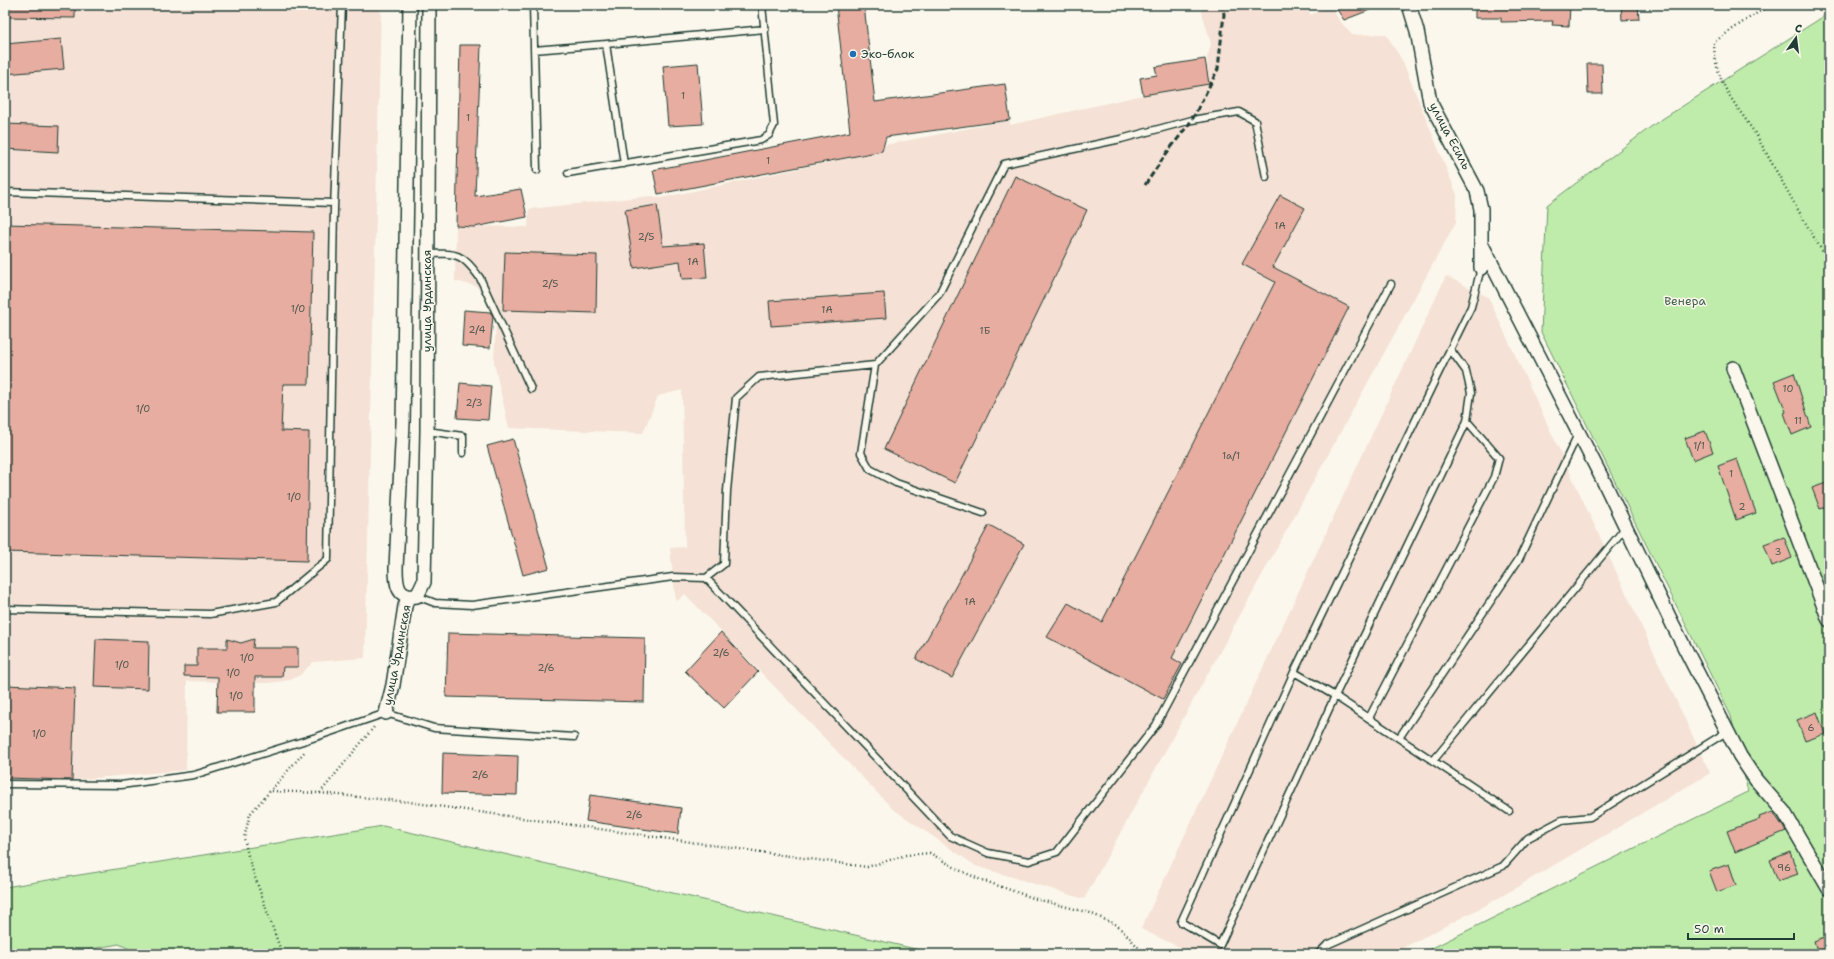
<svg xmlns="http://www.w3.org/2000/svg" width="1834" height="959" viewBox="0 0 1834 959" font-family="'Shantell Sans',sans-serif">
	<rect width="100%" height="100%" fill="#fbf7ec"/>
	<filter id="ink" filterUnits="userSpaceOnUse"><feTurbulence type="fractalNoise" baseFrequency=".025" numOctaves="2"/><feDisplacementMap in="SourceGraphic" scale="8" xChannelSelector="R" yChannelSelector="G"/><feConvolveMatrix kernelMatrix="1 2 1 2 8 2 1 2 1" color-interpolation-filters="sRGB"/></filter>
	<g filter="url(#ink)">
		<!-- built -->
		<path fill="#f5e1d5" d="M5 5H381L365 658 313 662 300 675 290 680 269 683 187 681 186 770 72 780 5 778Z
			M1200 5H1304L1311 15 1330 5 1339 20 1352 35 1386 34 1403 62 1457 195 1456 222 1084 899 976 866 893 809 685 594 676 602 670 548 685 547 682 390 658 396 643 433 509 428 494 363 496 320 493 312 488 299 476 286 455 281 456 226 528 227 529 209 651 196 661 198 882 151 885 145 1010 120V125L1143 95 1209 84 1207 58 1211 44Z
			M1446 276 1488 297 1710 773 1490 903 1391 954H1194L1141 929Z"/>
		<!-- green -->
		<path fill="#bfecaa" stroke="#6f946f" d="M1829 13V954H1420L1748 792 1731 716 1541 332 1547 205 1656 123Z
			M383 826 937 954H140L119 944 64 954H5V887Z"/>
		<!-- building -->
		<path fill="#e6ada0" stroke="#1f3d34" d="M5 5H75V18L5 17Z
			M836 5H864L875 102 1005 84 1010 120 886 137 882 151 658 194 653 170 850 132Z
			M1334 5H1380V6L1344 20Z
			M1475 5H1570L1569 26 1552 25 1553 21 1501 22V18H1475Z
			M1621 5H1638L1639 19 1622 20Z
			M61 39 64 69 5 74V44Z
			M460 45H481L475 196 521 189 527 217 474 227 456 226Z
			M1205 59 1209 84 1143 95 1140 78 1157 75 1155 67Z
			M698 63 703 124 668 126 663 66Z
			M1587 64H1602L1603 94H1588Z
			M5 124 59 126 58 152 5 149Z
			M1015 176 1087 210 955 483 884 449Z
			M1280 195 1305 208 1273 267 1349 307 1172 658 1182 664 1163 699 1047 637 1068 603 1102 622 1275 282 1242 264Z
			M657 205 663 246 704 243 707 278 682 279 680 261 634 268 625 210Z
			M5 224 313 232 309 384H283L281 431 309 432 307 561 5 552Z
			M505 252 597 255 596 313 503 310Z
			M884 293 886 318 771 326 769 301Z
			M464 310 490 312 493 316 490 348 462 346Z
			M1794 373 1811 427 1792 435 1784 413 1786 412 1774 381Z
			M460 383 491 386 488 420 457 418Z
			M1705 431 1713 452 1693 460 1685 438Z
			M513 439 549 568 523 575 487 446Z
			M1737 459 1756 513 1736 520 1718 466Z
			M1829 482V506L1820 509 1812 488Z
			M989 525 1024 544 952 678 916 659Z
			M1784 537 1792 558 1772 566 1764 544Z
			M721 632 758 672 724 708 685 671Z
			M448 633 645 638 644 702 446 697Z
			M96 639 149 641 148 689 94 687Z
			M227 639 241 643 254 639 253 648H298V667H283L282 677H255V712H217L218 677 184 676V666H197V648H227Z
			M5 685 75 688 72 780 5 778Z
			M1817 712 1825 734 1805 741 1797 720Z
			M443 753 518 756 517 795 442 793Z
			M590 795 681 808 678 834 586 821Z
			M1773 812 1786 831 1735 852 1727 831 1760 819 1759 817Z
			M1790 852 1798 874 1778 881 1770 860Z
			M1729 864 1736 885 1717 892 1709 871Z
			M1829 935V954H1818L1814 941Z"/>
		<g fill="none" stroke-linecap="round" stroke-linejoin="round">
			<!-- service casing -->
			<g stroke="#1f3d34" stroke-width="9">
				<path id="service" d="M533 5 537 170
					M534 50 606 44
					M624 164 606 44 765 29
					M568 173 761 140 769 135 774 125 762 5
					M5 192 334 203
					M427 254C457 253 462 253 480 278L531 389
					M1450 349 1466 371 1471 393 1467 421 1335 696 1220 945 1181 922 1294 672 1436 378 1471 307 1481 268
					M875 365 861 453 870 469 896 483 983 513
					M427 431 463 436V453
					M706 578 950 836 988 853 1029 861 1057 852 1156 725 1391 284
					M417 596 435 603 472 605 673 577 706 578 724 564 727 491 736 398 759 377 875 365 939 294 1004 164 1121 139 1192 120 1239 112 1255 121 1266 177
					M5 609 210 614 276 602 328 559 334 208 342 5
					M1294 672 1335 696 1509 811
					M1369 718 1494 477 1499 458 1467 421
					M1399 738 1519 559 1578 434
					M1433 761 1625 528
					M5 784 121 785 194 775 316 737 386 713 434 728 574 737
					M1318 954 1327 945 1503 866 1528 838 1562 820 1590 817 1728 731"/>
			</g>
			<!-- minor casing -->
			<g stroke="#1f3d34" stroke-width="16">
				<path id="minor" d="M410 5 403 423 396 568C396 584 397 599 417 596L424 582 427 431 429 5
					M1409 5 1417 31 1430 102 1477 191 1481 209V268
					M1481 243 1606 486 1673 625 1740 756 1756 780 1784 812 1829 889
					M1733 368 1829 620
					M386 713 393 685 405 606 408 597"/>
			</g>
			<!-- path -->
			<path stroke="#1f3d34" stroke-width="2.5" stroke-dasharray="1 3" stroke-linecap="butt" d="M1770 5 1743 22 1714 42C1714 86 1739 106 1759 140 1782 181 1804 222 1829 262
				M272 791 319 793 409 802 867 867 906 855 930 853 959 870 979 879 1036 899 1090 913 1117 925 1139 948 1143 954
				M320 793 374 727
				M282 954 249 860 244 838 250 814 306 750"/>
			<!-- service -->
			<use href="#service" stroke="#fbf7ec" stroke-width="6"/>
			<!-- minor -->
			<use href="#minor" stroke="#fbf7ec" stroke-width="13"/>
			<!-- rail -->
			<path stroke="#1f3d34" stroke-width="3" stroke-dasharray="6 3" stroke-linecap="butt" d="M1145 185 1166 154 1192 120 1218 69 1224 14 1222 5"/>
		</g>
	</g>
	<!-- markers -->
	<circle fill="#1f6fb2" stroke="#fbf7ec" stroke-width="1.5" cx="853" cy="54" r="4"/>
	<g text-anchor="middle" stroke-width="3" stroke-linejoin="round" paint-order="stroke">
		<!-- number labels -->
		<g font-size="10" fill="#51594f">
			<text x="683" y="99">1</text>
			<text x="468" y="121">1</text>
			<text x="768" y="164">1</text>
			<text x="1280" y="229">1А</text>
			<text x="646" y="240">2/5</text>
			<text x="693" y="265">1А</text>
			<text x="550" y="287">2/5</text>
			<text x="298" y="312">1/0</text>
			<text x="827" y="313">1А</text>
			<text x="477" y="333">2/4</text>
			<text x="985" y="334">1Б</text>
			<text x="1788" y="392">10</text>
			<text x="474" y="406">2/3</text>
			<text x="143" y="412">1/0</text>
			<text x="1798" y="424">11</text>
			<text x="1699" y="449">1/1</text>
			<text x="1231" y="459">1а/1</text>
			<text x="1731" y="477">1</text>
			<text x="294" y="500">1/0</text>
			<text x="1742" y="510">2</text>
			<text x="1778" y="555">3</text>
			<text x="970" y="605">1А</text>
			<text x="721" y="656">2/6</text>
			<text x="247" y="661">1/0</text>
			<text x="122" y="668">1/0</text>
			<text x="546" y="671">2/6</text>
			<text x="233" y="676">1/0</text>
			<text x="236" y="699">1/0</text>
			<text x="1811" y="731">6</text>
			<text x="39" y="737">1/0</text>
			<text x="480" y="778">2/6</text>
			<text x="634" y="818">2/6</text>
			<text x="1784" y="871">96</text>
		</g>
		<!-- poi labels -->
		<g font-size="12" fill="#1f3d34" stroke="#fbf7ec" text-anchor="start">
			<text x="861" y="58">Эко-блок</text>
		</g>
		<!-- street labels -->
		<g font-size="12" fill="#1f3d34" stroke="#fbf7ec">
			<text transform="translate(1450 136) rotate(62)" y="4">улица Есиль</text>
			<text transform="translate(427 301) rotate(-90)" y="4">улица Урдинская</text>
			<text transform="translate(397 655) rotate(-79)" y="4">улица Урдинская</text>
		</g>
		<!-- park labels -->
		<g font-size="12" fill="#3f604c" stroke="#fbf7ec">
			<text x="1685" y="305">Венера</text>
		</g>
	</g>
	<!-- margin -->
	<rect width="1834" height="959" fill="none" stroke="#fbf7ec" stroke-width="20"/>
	<rect x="10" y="10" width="1814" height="939" fill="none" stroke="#1f3d34" stroke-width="1.5" filter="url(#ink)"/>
	<!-- north arrow -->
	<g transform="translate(1796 38) rotate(14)" stroke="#fbf7ec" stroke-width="3" paint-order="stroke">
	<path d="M0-3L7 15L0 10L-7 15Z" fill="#1f3d34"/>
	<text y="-6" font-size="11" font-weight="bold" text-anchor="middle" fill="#1f3d34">С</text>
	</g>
	<!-- scale -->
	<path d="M1688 933v6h106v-6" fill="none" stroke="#1f3d34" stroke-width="2"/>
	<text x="1694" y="933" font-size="12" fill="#1f3d34" stroke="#fbf7ec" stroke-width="3" paint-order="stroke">50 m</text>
</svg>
